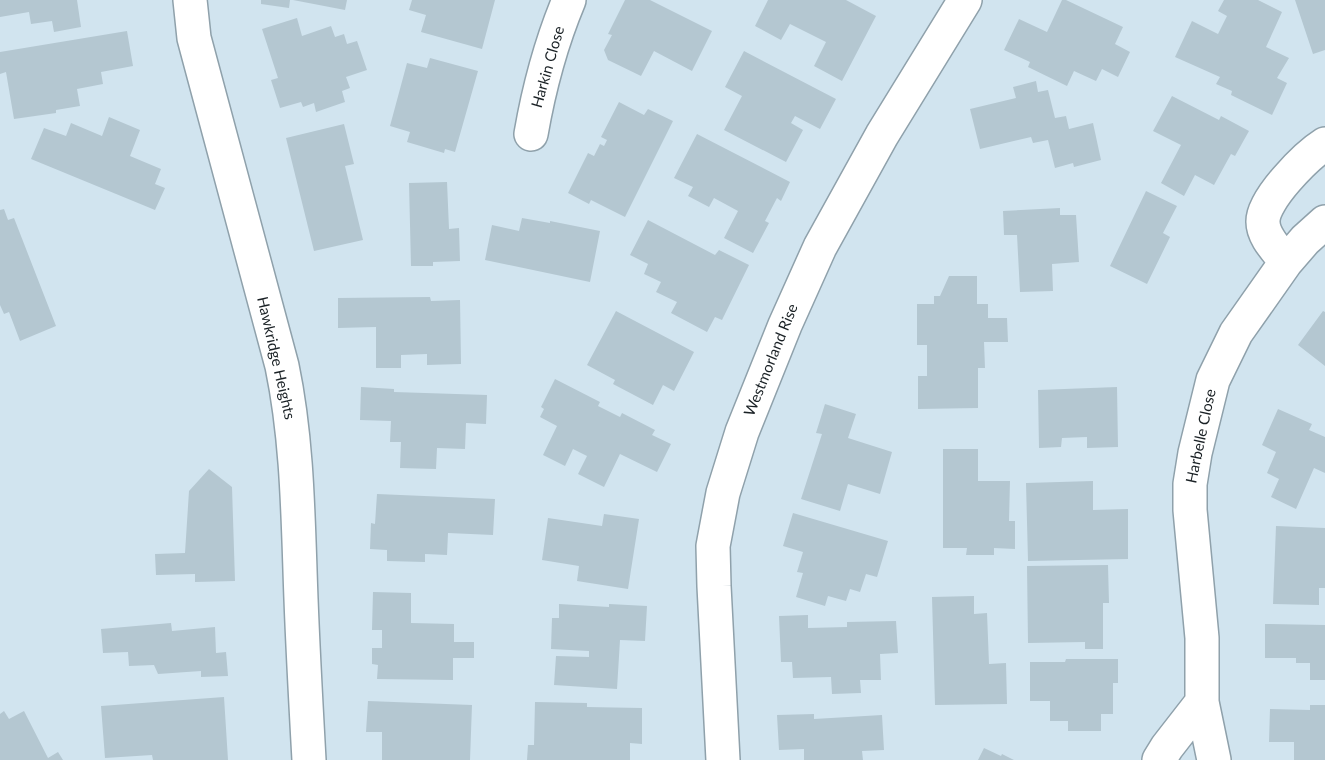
<svg xmlns="http://www.w3.org/2000/svg" width="1325" height="760" viewBox="0 0 1325 760" font-family="Lato,sans-serif">
	<rect width="100%" height="100%" fill="#d1e4ef"/>
	<!-- building -->
	<path fill="#b4c7d1" d="M0 0H77L81 27 54 32 52 21 31 24 29 12 0 17Z
		M261 0H290L289 8 261 4Z
		M293 0H347L345 10Z
		M412 0H495L482 49 421 32 426 15 409 10Z
		M625 0H650L712 31 692 71 654 51 641 76 608 60 604 50 612 35 608 34Z
		M768 0H846L876 16 842 81 814 66 826 42 790 24 781 40 755 26Z
		M1062 0H1066L1123 27 1115 44 1130 52 1118 77 1102 69 1096 81 1074 71 1067 86 1028 67 1030 62 1004 50 1019 19 1047 32Z
		M1224 0H1258L1282 12 1266 47 1289 58 1277 78 1287 83 1272 115 1231 95 1232 91 1216 84 1220 77 1175 57 1192 21 1218 34 1227 16 1218 11Z
		M1295 0H1325V50L1313 54Z
		M297 18 302 36 331 26 335 37 344 34 347 44 357 41 367 70 346 77 350 88 342 91 345 102 316 112 314 103 303 107 301 102 280 108 271 80 278 78 262 29Z
		M127 31 133 66 101 72 103 84 77 89 80 106 56 110V113L14 119 6 72 0 74V52Z
		M744 51 836 99 820 129 795 116 791 123 803 130 786 162 724 130 742 96 725 87Z
		M430 58 478 71 455 152 445 149 444 153 407 142 410 132 390 126 407 63 427 68Z
		M1036 81 1038 92 1048 90 1055 118 1066 116 1069 129 1093 123 1101 160 1074 167 1073 163 1055 168 1048 140 1033 143 1031 137 980 149 970 109 1016 98 1013 87Z
		M1172 96 1219 120 1221 116 1249 131 1235 156 1231 154 1214 185 1195 175 1184 196 1161 183 1181 145 1153 131Z
		M619 102 644 115 648 109 673 121 625 217 591 200 589 204 568 193 588 153 594 156 600 144 604 146 607 140 601 137Z
		M109 117 140 130 130 156 161 169 155 184 165 188 155 210 31 159 44 128 66 136 71 123 102 136Z
		M344 124 354 164 345 166 363 240 314 251 286 138Z
		M697 134 790 182 781 201 777 198 765 221 769 223 753 253 724 238 738 211 714 198 709 207 688 196 693 187 674 178Z
		M447 182 449 229 459 228 460 261 433 262V266H411L409 183Z
		M1146 191 1177 206 1163 233 1170 237 1147 284 1110 266Z
		M1060 208V215H1076L1079 262 1052 264 1053 291 1020 292 1017 235H1004L1003 211Z
		M4 209 8 220 14 218 56 326 20 341 9 312 4 314 0 305V210Z
		M522 218 550 223V221L600 231 590 282 485 260 492 225 519 231Z
		M648 220 715 255 719 250 749 265 722 320 715 317 707 332 671 313 677 302 656 292 661 282 644 274 648 264 630 255Z
		M949 276H977V304H988V318H1007L1008 342H984L985 368H978V408L918 409V376H927V345H917V304H934V296H940Z
		M430 297 431 301 460 300 461 364 427 365V354L401 355V368H376V327L338 328V298Z
		M616 311 694 352 674 391 663 385 653 405 613 384 615 380 587 365Z
		M1323 311 1325 312V366L1298 345Z
		M555 379 600 402 598 406 620 417 622 413 655 430 652 435 671 444 657 472 620 454 604 487 578 474 587 456 573 449 565 466 543 455 557 426 540 417 544 409 541 407Z
		M361 387 394 389V392L487 395 486 424 466 423 465 449 437 448 436 469 400 468 401 442H390L391 421 360 420Z
		M1117 387 1118 447 1087 448V437L1062 438 1061 447 1039 448 1038 390Z
		M825 404 856 414 848 438 892 452 880 494 848 484 840 511 801 499 822 434 816 433Z
		M1278 409 1312 424 1309 430 1325 437V473L1314 468 1296 509 1271 497 1279 479 1267 473 1276 452 1262 445Z
		M943 449H978V481H1010L1009 521H1015V549L994 548V555H966L967 548H943Z
		M209 469 232 487 235 581 195 582V574L156 575 155 554 185 553 189 491Z
		M1093 481V510L1128 509V559L1028 561 1026 483Z
		M377 494 495 499 493 535 448 533 447 555 425 554V562L387 561V550L370 549 371 523 375 524Z
		M793 513 888 541 877 577 866 574 860 592 850 589 846 601 828 596 825 606 796 597 803 573 797 572 803 552 783 546Z
		M604 514 639 519 628 589 577 581 579 566 542 560 548 518 602 526Z
		M1276 526 1325 528V588H1319V605L1273 604Z
		M1108 565 1109 603H1103V649H1085V642L1028 643 1027 566Z
		M373 592 411 593V623L454 624V642H474V658H453V680L377 679 378 665 372 664V648H382V630H372Z
		M974 596V614L987 613 989 664 1006 663 1007 704 935 705 932 597Z
		M559 604 609 607V604L647 606 645 641 620 640 617 689 554 685 556 656 589 657V651L551 649 552 618H559Z
		M808 615V628L847 627V622L896 621 898 653 880 654 881 680H860L861 693 832 694 831 677 793 678 792 662H781L779 616Z
		M171 623 172 631 215 627 216 653 226 652 228 676 201 677V671L158 674 154 665 129 666 128 652 103 653 101 629Z
		M1265 624 1325 625V680H1310V663H1296V658H1265Z
		M1066 659H1118V683H1113V714H1101V731H1068V721H1050V701H1030V662H1065Z
		M224 697 228 760H153L152 755 105 758 101 706Z
		M368 701 472 705 470 760H382V732H366Z
		M535 702 587 703V707L642 708V744L630 743V760H527L528 745H534Z
		M1310 705H1325V760H1294V742H1269L1270 709 1310 710Z
		M4 711 9 719 24 711 48 758 58 752 63 760H0V714Z
		M814 714V719L882 715 884 750 862 751 863 760H804V749L779 750 777 715Z
		M984 748 1001 756 1002 754 1014 760H978Z"/>
	<g fill="none" stroke-linecap="round" stroke-linejoin="round">
		<!-- minor casing -->
		<g stroke="#8fa1ab" stroke-width="36">
			<path id="minor" d="M190 0 194 38 282 366C298 443 298 521 301 599 303 653 306 706 309 760
				M531 134C539 88 551 43 569 0
				M1286 262C1278 251 1263 237 1263 222 1262 200 1306 156 1325 144
				M723 760 714 586 713 546 723 493 742 432 785 325 820 247 882 135 965 0
				M1159 760 1167 747 1202 702
				M1214 760 1202 702V638L1190 510V484L1195 453 1213 380 1236 333 1286 262 1305 240 1325 222"/>
		</g>
		<!-- minor -->
		<use href="#minor" stroke="#fff" stroke-width="33"/>
	</g>
	<g text-anchor="middle" stroke-width="4.5" stroke-linejoin="round" paint-order="stroke">
		<!-- street labels -->
		<g font-size="15" fill="#1a2125" stroke="#fff">
			<text transform="translate(548 67) rotate(-74)" y="5">Harkin Close</text>
			<text transform="translate(276 358) rotate(77)" y="5">Hawkridge Heights</text>
			<text transform="translate(771 360) rotate(-68)" y="5">Westmorland Rise</text>
			<text transform="translate(1201 436) rotate(-78)" y="5">Harbelle Close</text>
		</g>
	</g>
</svg>
